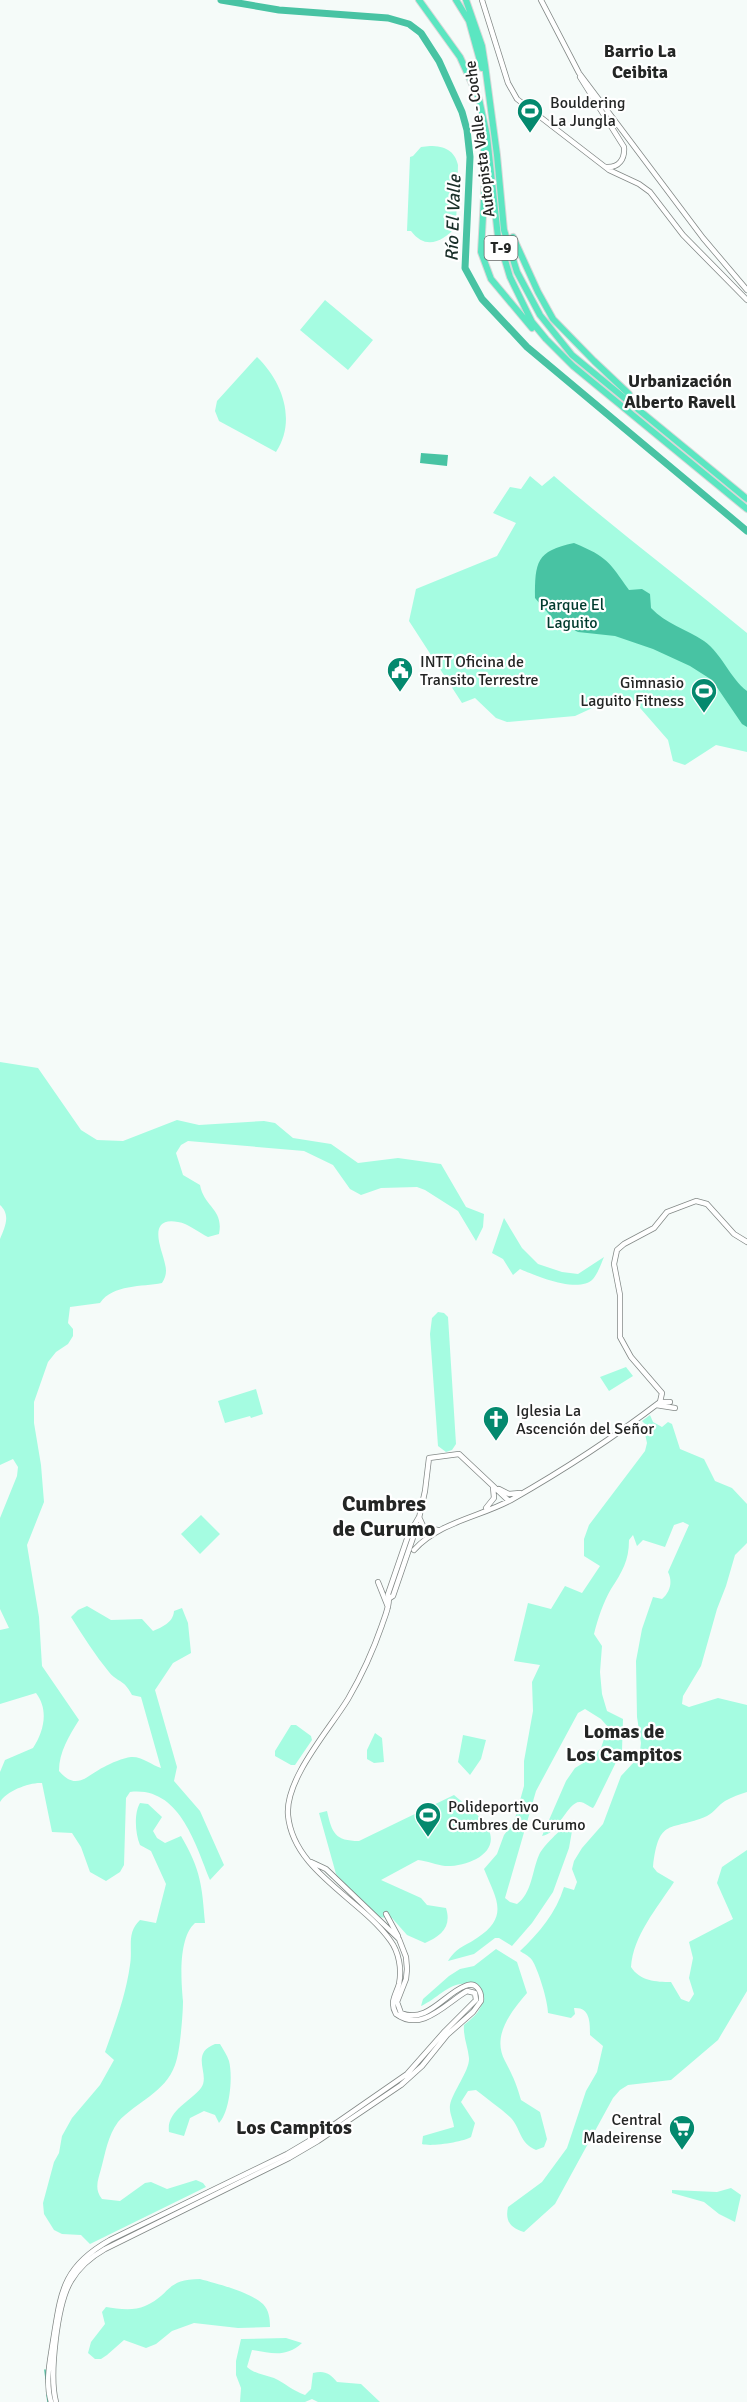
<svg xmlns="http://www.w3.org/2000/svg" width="747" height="2402" viewBox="0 0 747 2402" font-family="Signika,sans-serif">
	<rect width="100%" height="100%" fill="#f5fbf9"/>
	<!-- green -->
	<path fill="#a5fce1" d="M430 146C445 146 455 151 458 165L456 227C443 241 426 251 411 231H407L410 157 413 156 421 147Z
		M325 300 373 340 348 370 300 330Z
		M257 357C282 381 297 420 276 452L219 421 215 411 217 401Z
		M530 476 542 486 554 476C617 531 683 580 747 633V752L716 745 685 765 673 761 668 740 634 701 614 698 575 716 507 722 496 718 475 698 462 703 409 621 416 589 497 556 516 523 493 513 510 487 521 489Z
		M0 1062 38 1068 81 1130 97 1140 123 1141 177 1120 199 1125 264 1121 275 1123 293 1138 331 1144 358 1163 398 1158 441 1164 466 1207 484 1214 483 1227 476 1241 458 1211 425 1190 417 1187 381 1188 361 1195 350 1189 333 1165 304 1151 188 1141 181 1145 176 1153 183 1175 200 1185C204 1207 224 1209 219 1234L208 1237C199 1233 188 1223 178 1222 145 1216 163 1252 165 1264 167 1271 166 1277 162 1283 142 1287 113 1284 100 1303L70 1307 68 1323 73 1329V1336L68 1344 56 1352 48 1362 34 1402V1423L41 1465 44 1502 27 1545 39 1617 42 1666 79 1720C69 1736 59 1752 59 1771 77 1792 87 1775 104 1767 111 1763 123 1758 131 1757 141 1756 152 1765 161 1768L141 1697 132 1695C123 1678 118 1683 109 1672 95 1655 83 1636 71 1617L78 1610 87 1606 111 1620 142 1619 153 1631C162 1627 173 1623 174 1611L182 1608 188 1623 191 1653 173 1663 155 1690 177 1767 174 1781 200 1811 224 1865 210 1880C195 1843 179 1786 130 1792L126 1798 124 1865 120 1872 106 1881 90 1872 81 1847 72 1833 52 1832 42 1783C30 1782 6 1791 0 1802V1772L5 1760 33 1748C44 1731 49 1710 36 1693L0 1704V1630L9 1628 0 1609V1518L17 1476 18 1467 13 1459 0 1465V1239C5 1227 11 1215 0 1205Z
		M504 1218 522 1248 538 1264 562 1272 578 1274 604 1257C601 1264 598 1273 593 1279 579 1294 536 1276 520 1269L513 1275 503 1259 492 1253Z
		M438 1312 444 1313 448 1317 456 1444 452 1450 446 1452 438 1446 430 1334 432 1318Z
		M626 1367 633 1376 609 1391 600 1377Z
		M256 1389 263 1414 251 1418 250 1416 225 1423 218 1401Z
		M650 1415 653 1422 662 1427 668 1422 672 1424 680 1449 704 1459 715 1481 732 1488 747 1504V1543L735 1555 726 1586 717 1609 701 1666 683 1696 682 1704 689 1707 718 1698 747 1705V1792C740 1794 732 1797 725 1801 718 1805 715 1812 707 1816 670 1832 659 1816 653 1867L657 1872 674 1882C657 1908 633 1936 631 1967 640 1981 656 1982 671 1982L681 1999 689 2002 694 1994 689 1978 693 1958 689 1942 733 1919 717 1883 722 1867 747 1850V1991L718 2040 671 2080 628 2085 620 2090 613 2098 555 2204 524 2232C510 2228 505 2221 508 2207L542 2182 567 2148 586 2091 597 2072 603 2046 590 2035C590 2022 590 2007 574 2008L575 2014 571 2018 548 2013C548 2001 538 1969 532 1960 528 1955 524 1954 520 1951 539 1933 556 1913 564 1887L574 1890 577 1882 572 1869 574 1861 582 1848 603 1824 621 1776 634 1762 640 1751 641 1743 637 1717 636 1661 642 1629 653 1597 662 1599C670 1592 673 1582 668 1572L689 1525 683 1522 674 1525 665 1547 643 1540 637 1546 633 1535 629 1540C629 1561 622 1572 611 1589 603 1603 598 1618 594 1634L602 1646 600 1672 602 1694 607 1711 623 1719 622 1750 595 1805 593 1808C590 1807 584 1802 580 1802 568 1801 558 1834 542 1836L566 1781 575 1768 590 1759 601 1748 608 1727 601 1719 585 1709 578 1713 536 1791 505 1898 510 1902 517 1904C532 1893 532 1871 539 1855 543 1846 561 1829 569 1823L572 1831 569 1848 553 1892 532 1923 512 1946 499 1938H495L474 1954 448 1961C458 1946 464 1947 477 1938 510 1916 496 1899 484 1869L497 1854 504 1835 514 1822 524 1786V1761L533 1711 532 1682 540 1665 514 1661 528 1603 551 1609 565 1586 582 1593 600 1566 584 1556V1539L589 1525 645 1451 647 1443 645 1434 650 1429 642 1421Z
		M201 1515 220 1534 200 1554 181 1534Z
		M291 1725H296L311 1736 312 1740 295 1765H291L275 1756V1751Z
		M375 1733 382 1738 384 1762 374 1763 367 1759V1750Z
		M463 1735 486 1740 481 1759 470 1775 458 1762Z
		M454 1795C463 1803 475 1811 482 1820 508 1849 471 1867 445 1866 437 1865 427 1861 418 1860L381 1880 421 1898 427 1905 446 1908C452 1927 441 1936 425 1943L407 1935 392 1918 375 1917 336 1874 319 1813 327 1811C332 1833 335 1841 359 1841Z
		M140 1803 148 1804 162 1817 153 1831 157 1838 165 1843 181 1836C201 1870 202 1886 205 1923H195C178 1938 181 1980 183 2001 183 2014 180 2053 175 2065 165 2093 136 2102 118 2122 108 2135 105 2154 101 2169 98 2180 94 2189 102 2199L120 2201 145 2183 151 2182 167 2189 196 2180 203 2183 206 2187 90 2244 81 2235 62 2234 54 2230 44 2214 43 2203 54 2162 59 2153 62 2136 72 2118 100 2085 114 2060 105 2052C115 2024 126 1995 130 1965 133 1948 126 1933 140 1920L156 1923 166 1884 151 1851 140 1845C135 1833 134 1813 140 1803Z
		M496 1949 517 1962 527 1993C512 2011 491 2035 505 2061 512 2074 517 2085 521 2100L540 2112 547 2139 544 2147 536 2150C519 2143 521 2128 510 2117 499 2107 487 2099 476 2090L468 2091 461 2102 475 2123 471 2137C463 2142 431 2147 422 2144L423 2136 454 2127C453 2119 449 2113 450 2105 453 2091 470 2070 469 2058 468 2047 463 2037 464 2025 475 2016 483 2010 483 1994 459 1969 443 1996 421 2006L423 1999 449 1976 460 1969 474 1966Z
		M215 2044H220C223 2049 227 2055 229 2061 233 2076 230 2112 219 2123L215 2115 204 2111 190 2118 184 2136 169 2132C166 2111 190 2102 201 2088 211 2074 189 2054 215 2044Z
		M731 2188 741 2195 735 2222 719 2214 704 2202 672 2193V2190L717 2192Z
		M200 2279C218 2284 250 2292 263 2304 269 2310 270 2319 270 2327L238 2328 194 2323 172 2331 156 2344 146 2348 124 2340 107 2355 101 2359H95L88 2353 91 2342 105 2324 102 2312 106 2307C118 2309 134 2311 145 2306 171 2295 165 2279 200 2279Z
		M286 2338 302 2343C286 2358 271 2353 252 2350L247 2367C255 2374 265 2375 274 2378 285 2383 293 2391 305 2395L311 2389 313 2373C324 2370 330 2373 337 2382L361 2384 380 2402H318L312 2399 305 2402H240L241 2388 236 2375V2361L241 2339Z"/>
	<!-- water -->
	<path fill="#48c3a3" d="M421 453 448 455 447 466 420 463Z
		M574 543C608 557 609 562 629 590L642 589 650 594 651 608C666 624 686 629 704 641 722 654 730 678 747 691V727L742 724 712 680 690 666 653 649 615 636 578 632 554 620 535 598C535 562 536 551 574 543Z"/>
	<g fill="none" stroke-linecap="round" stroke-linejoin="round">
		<!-- stream -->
		<path stroke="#48c3a3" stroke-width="1.5" d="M45 2370 46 2379
			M47 2395 48 2402"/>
		<!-- river -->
		<path stroke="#48c3a3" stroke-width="7" d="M221 0 279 10 388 18 409 24 421 33 439 61 462 112 467 130 470 157 465 268 482 299 527 347 747 531"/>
		<!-- secondary casing -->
		<g stroke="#838987" stroke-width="6">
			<path id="secondary" d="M482 0 508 83 517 99 609 170 639 184 650 192 683 235 747 300
				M541 0 579 73 703 238 747 290
				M580 77 624 147C625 159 619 168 606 167
				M660 1402 662 1393 631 1357 620 1337V1295L614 1264 617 1250 624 1244 654 1228 667 1212 696 1201 707 1204 734 1234 747 1242
				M660 1402H670
				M656 1405 675 1408
				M499 1489 509 1494 520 1493
				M486 1508 494 1498 493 1487
				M419 1517 424 1528 438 1530
				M419 1518 425 1491 429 1458 459 1454 509 1501
				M414 1550C439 1522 480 1517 511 1500 562 1471 613 1438 660 1402
				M378 1582 388 1607
				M390 1598 393 1596 417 1526
				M386 1914 398 1936
				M51 2402C45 2382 50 2361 53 2341 61 2292 62 2267 110 2240L287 2154 319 2135 407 2074 445 2031 476 2000 475 1993 467 1991C446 2003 422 2033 396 2014 389 2002 396 1995 399 1984 402 1969 399 1952 390 1940 361 1899 293 1871 288 1815 285 1779 329 1730 348 1699 362 1675 373 1651 382 1625 385 1616 391 1603 388 1594L408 1536 419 1517
				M56 2402C49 2376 57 2304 71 2281 79 2267 91 2257 105 2249L289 2158 318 2141 401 2085 422 2066 447 2035 473 2012 481 2001C482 1991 476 1981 465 1986 444 1994 427 2024 401 2013L397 2002 406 1979 407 1969 406 1957 399 1939 326 1869 311 1862"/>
		</g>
		<!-- motorway casing -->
		<g stroke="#d8d8d8" stroke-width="8">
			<path id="motorway" d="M419 0 460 57 479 99 487 136 498 237 510 277 532 322 546 339 573 366 747 509
				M456 0 469 21 482 68
				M466 0 482 46 485 65 497 155 504 230 517 272 540 315 572 355 747 499
				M483 130 485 179 481 252 491 279 532 328
				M513 237 538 292 553 319 594 361 629 394 631 403"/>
		</g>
		<!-- secondary -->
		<use href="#secondary" stroke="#fff" stroke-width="4.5"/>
		<!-- motorway -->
		<use href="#motorway" stroke="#5be6c1" stroke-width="6"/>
	</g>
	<!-- icons -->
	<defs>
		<g id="stadium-pin" transform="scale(1.35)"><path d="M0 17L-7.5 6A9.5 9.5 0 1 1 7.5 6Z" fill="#04896e" stroke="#fff"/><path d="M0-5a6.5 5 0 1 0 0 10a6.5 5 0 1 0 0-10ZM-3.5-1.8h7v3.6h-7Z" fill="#fff"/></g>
		<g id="civic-pin" transform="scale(1.35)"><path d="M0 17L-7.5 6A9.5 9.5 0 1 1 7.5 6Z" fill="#04896e" stroke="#fff"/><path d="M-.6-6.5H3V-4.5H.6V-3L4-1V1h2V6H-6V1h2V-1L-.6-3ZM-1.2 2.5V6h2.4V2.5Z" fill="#fff"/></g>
		<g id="church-pin" transform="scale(1.35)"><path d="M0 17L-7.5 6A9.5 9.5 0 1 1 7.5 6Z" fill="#04896e" stroke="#fff"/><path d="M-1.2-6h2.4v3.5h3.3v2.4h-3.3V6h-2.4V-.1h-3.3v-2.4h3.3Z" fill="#fff"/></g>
		<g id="supermarket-pin" transform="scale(1.35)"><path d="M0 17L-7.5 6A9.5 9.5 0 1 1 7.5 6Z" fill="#04896e" stroke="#fff"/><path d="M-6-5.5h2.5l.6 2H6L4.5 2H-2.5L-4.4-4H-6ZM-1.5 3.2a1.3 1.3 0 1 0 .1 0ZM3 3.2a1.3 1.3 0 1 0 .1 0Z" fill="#fff"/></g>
	</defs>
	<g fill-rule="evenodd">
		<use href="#stadium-pin" x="530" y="111"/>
		<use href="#civic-pin" x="400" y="670"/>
		<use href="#stadium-pin" x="704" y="691"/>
		<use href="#church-pin" x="496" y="1419"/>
		<use href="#stadium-pin" x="428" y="1815"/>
		<use href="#supermarket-pin" x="682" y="2128"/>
	</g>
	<g text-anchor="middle" stroke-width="4.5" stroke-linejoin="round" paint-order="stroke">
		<!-- shield labels -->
		<rect fill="#fff" stroke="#666766" stroke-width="1.5" x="484.5" y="236" width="33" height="24" rx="4.5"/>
		<g font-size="15" font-weight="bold" fill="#242625">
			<text x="501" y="253">T-9</text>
		</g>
		<!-- poi labels -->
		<g font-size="16" fill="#242625" stroke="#fff" text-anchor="start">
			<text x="550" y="108">Bouldering<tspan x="550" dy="18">La Jungla</tspan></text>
			<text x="420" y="667">INTT Oficina de<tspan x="420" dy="18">Transito Terrestre</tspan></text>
			<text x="684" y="688" text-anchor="end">Gimnasio<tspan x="684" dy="18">Laguito Fitness</tspan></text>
			<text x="516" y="1416">Iglesia La<tspan x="516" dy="18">Ascención del Señor</tspan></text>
			<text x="448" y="1812">Polideportivo<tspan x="448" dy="18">Cumbres de Curumo</tspan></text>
			<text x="662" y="2125" text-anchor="end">Central<tspan x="662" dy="18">Madeirense</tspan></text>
		</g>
		<!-- street labels -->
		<g font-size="16" fill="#242625" stroke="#fff">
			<text transform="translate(479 139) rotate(-97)" y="6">Autopista Valle - Coche</text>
		</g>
		<!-- park labels -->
		<g font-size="16" fill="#013b2e" stroke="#fff">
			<text x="572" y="610">Parque El<tspan x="572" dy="18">Laguito</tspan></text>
		</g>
		<!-- neighbourhood labels -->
		<g font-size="18" font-weight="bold" fill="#242625" stroke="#fff">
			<text x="640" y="57">Barrio La<tspan x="640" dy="21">Ceibita</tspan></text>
			<text x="680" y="387">Urbanización<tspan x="680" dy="21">Alberto Ravell</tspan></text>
		</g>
		<!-- water labels -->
		<g font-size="18" font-style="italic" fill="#1a2f29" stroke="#fff">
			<text transform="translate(453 218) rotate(-88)" y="6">Río El Valle</text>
		</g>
		<!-- quarter labels -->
		<g font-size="20" font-weight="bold" fill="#242625" stroke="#fff">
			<text x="624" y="1738">Lomas de<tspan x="624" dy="23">Los Campitos</tspan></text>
			<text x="294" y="2134">Los Campitos</text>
		</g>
		<!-- district labels -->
		<g font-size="22" font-weight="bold" fill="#242625" stroke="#fff">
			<text x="384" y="1511">Cumbres<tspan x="384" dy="25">de Curumo</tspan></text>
		</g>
	</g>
</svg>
